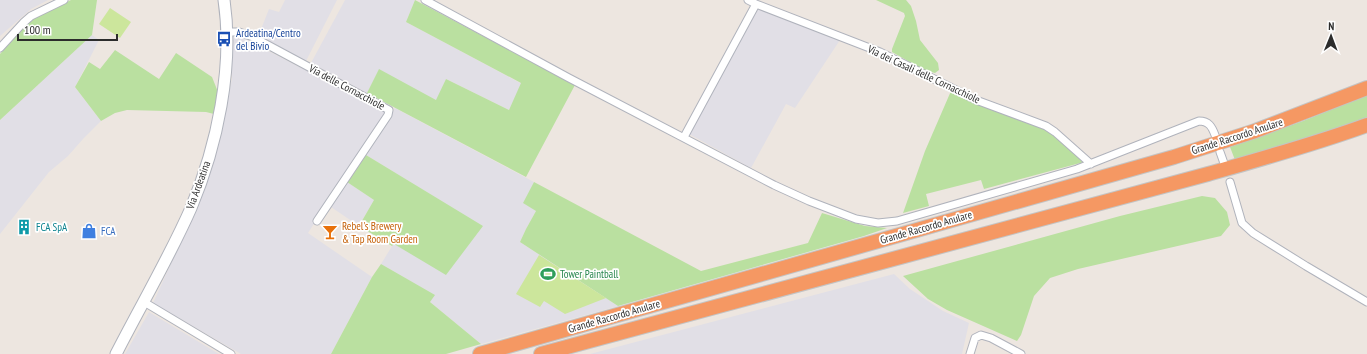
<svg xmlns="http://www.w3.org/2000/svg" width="1367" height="354" viewBox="0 0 1367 354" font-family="'PT Sans Narrow',sans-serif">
	<rect width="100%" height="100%" fill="#ede6e0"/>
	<!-- industrial -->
	<path fill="#e1dfe6" d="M0 0H48L31 9 0 36Z
		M285 0H337L306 61 258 37 269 9 279 12Z
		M345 0H415L406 22 522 84 509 110 446 79 437 101 379 70 367 93 311 63Z
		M758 8 840 40 795 108 786 104 751 168 689 134Z
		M92 35 99 40 75 87 101 121 83 139 68 156 49 172 0 234V120Z
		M239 36 382 109 385 113 308 233 372 277 331 354H241L153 303 189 224 225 108 232 79 231 37Z
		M395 108 534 182 524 203 536 211 526 229 520 242 618 306 481 344 430 302 434 295 381 264 394 243 482 226 366 155Z
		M347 182 374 200 359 226 331 207Z
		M894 274 910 289 943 311 969 323 962 354H590Z
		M149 312 219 354H125Z"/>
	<!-- green -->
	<path fill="#bae0a0" d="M71 0H97L92 35 0 120V54L30 20Z
		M415 0 575 85 526 177 367 93 379 69 436 100 446 79 509 110 521 83 406 22Z
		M876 0H906L911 6 916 21 920 40 938 63 939 70 935 73 924 70 892 52V49L905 16 904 13Z
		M115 50 159 79 176 53 212 77 218 92 214 114 206 112 127 110 115 113 101 121 75 87 89 62 100 69Z
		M951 91 1047 129 1084 162 984 189 981 180 926 194 929 206 903 213 925 151Z
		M1367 95V117L1320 135 1235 160 1230 147 1303 121Z
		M366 155 483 226 446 275 394 244 392 246 359 226 374 200 347 182Z
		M534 182 701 271 808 243 822 213 865 226 887 228 864 236 618 306 520 242 526 229 536 211 523 203Z
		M1202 196 1215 198 1227 212 1230 225 1221 236 1078 269 1050 278 1034 296 1021 335 1017 341 947 310 928 299 903 276 1120 216Z
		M381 264 435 295 430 302 481 344 446 354H331L372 277Z"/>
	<!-- pitch -->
	<path fill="#cce69c" d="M110 8 131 22 120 38 99 24Z
		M539 255 606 298 565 314 544 301 540 307 516 294Z"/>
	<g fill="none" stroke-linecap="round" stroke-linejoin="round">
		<!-- minor casing -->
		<g stroke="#b0b3bc" stroke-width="9">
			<path id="minor" d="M425 0 569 78 774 185 809 201 856 219 878 223 897 221 1077 169 1199 121C1209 121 1212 127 1215 135
				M748 0 756 4 880 52 976 100 1046 126 1055 132 1091 164
				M227 32H239L253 37 389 110 388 115 317 221
				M0 48 23 23 31 16 64 0
				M684 137 756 4
				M1220 152 1225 166
				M1230 182 1242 223 1253 233 1306 266 1367 302
				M144 302 231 354
				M970 354 975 338 981 335 991 338 1021 354"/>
		</g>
		<!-- secondary casing -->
		<g stroke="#b0b3bc" stroke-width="13">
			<path id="secondary" d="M116 354C141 305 169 258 191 208 217 146 234 67 224 0"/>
		</g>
		<!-- motorway casing -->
		<g stroke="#c4c4c4" stroke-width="16">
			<path id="motorway" d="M480 354 1174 157 1255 131 1367 88
				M541 354 1208 174C1261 159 1315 144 1367 125"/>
		</g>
		<!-- minor -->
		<use href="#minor" stroke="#fff" stroke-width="7"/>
		<!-- secondary -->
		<use href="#secondary" stroke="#fff" stroke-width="11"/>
		<!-- motorway -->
		<use href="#motorway" stroke="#f59863" stroke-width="14"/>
	</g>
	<!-- icons -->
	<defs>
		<g id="bus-bare" transform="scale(1.2)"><path d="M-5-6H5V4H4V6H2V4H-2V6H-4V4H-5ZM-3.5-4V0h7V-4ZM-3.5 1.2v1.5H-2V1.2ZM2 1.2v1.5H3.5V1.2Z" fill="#1a4fb4" stroke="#fff" stroke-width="2.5" paint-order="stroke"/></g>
		<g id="building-bare" transform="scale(1.2)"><path d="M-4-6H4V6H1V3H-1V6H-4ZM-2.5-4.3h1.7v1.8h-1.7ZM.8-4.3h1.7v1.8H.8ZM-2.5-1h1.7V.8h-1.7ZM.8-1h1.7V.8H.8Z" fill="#0f9aa8" stroke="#fff" stroke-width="2.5" paint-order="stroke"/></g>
		<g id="shop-bare" transform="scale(1.2)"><path d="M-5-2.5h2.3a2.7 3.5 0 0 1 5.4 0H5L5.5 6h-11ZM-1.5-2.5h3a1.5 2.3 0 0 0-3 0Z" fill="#3f7fe0" stroke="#fff" stroke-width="2.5" paint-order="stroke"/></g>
		<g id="bar-bare" transform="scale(1.2)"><path d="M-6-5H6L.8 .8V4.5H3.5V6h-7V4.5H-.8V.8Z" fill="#e8710a" stroke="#fff" stroke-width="2.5" paint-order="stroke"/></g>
		<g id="stadium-bare" transform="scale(1.2)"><path d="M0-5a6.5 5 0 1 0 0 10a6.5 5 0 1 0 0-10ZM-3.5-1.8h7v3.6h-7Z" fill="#2e9e5b" stroke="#fff" stroke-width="2.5" paint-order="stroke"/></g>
	</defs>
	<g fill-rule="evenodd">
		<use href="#bus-bare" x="224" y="39"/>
		<use href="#building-bare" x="24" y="227"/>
		<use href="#shop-bare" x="89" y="231"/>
		<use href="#bar-bare" x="330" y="232"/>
		<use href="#stadium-bare" x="548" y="274"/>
	</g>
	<g text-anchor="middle" stroke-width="3.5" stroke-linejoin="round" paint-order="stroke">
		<!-- transit labels -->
		<g font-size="11" fill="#164399" stroke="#fff" text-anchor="start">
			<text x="236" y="37">Ardeatina/Centro<tspan x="236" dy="13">del Bivio</tspan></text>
		</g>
		<!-- street labels -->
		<g font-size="11" fill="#2c2c2c" stroke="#fff">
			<text transform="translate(924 74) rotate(25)" y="4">Via dei Casali delle Cornacchiole</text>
			<text transform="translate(347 87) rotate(28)" y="4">Via delle Cornacchiole</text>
			<text transform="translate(1237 136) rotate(-18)" y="4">Grande Raccordo Anulare</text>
			<text transform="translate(198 185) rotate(-70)" y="4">Via Ardeatina</text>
			<text transform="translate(926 227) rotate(-16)" y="4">Grande Raccordo Anulare</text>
			<text transform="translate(614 316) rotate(-16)" y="4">Grande Raccordo Anulare</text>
		</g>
		<!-- food labels -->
		<g font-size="11" fill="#c56008" stroke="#fff" text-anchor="start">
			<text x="342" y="230">Rebel's Brewery<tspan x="342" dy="13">&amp; Tap Room Garden</tspan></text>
		</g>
		<!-- culture labels -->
		<g font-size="11" fill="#0d838f" stroke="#fff" text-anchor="start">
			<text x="36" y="231">FCA SpA</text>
		</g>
		<!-- shop labels -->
		<g font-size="11" fill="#366cbe" stroke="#fff" text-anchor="start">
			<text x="101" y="235">FCA</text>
		</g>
		<!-- leisure labels -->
		<g font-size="11" fill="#27864d" stroke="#fff" text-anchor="start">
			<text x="560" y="278">Tower Paintball</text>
		</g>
	</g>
	<!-- north arrow -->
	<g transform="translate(1331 36) rotate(1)" stroke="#ffffff" stroke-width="3" paint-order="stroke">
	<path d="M0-3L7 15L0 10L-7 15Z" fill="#2c2c2c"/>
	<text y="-6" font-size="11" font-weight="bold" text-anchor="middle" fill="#2c2c2c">N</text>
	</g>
	<!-- scale -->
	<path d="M18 34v6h99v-6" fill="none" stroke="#2c2c2c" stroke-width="2"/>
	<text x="24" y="34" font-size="12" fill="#2c2c2c" stroke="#ffffff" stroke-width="3" paint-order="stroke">100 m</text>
</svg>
